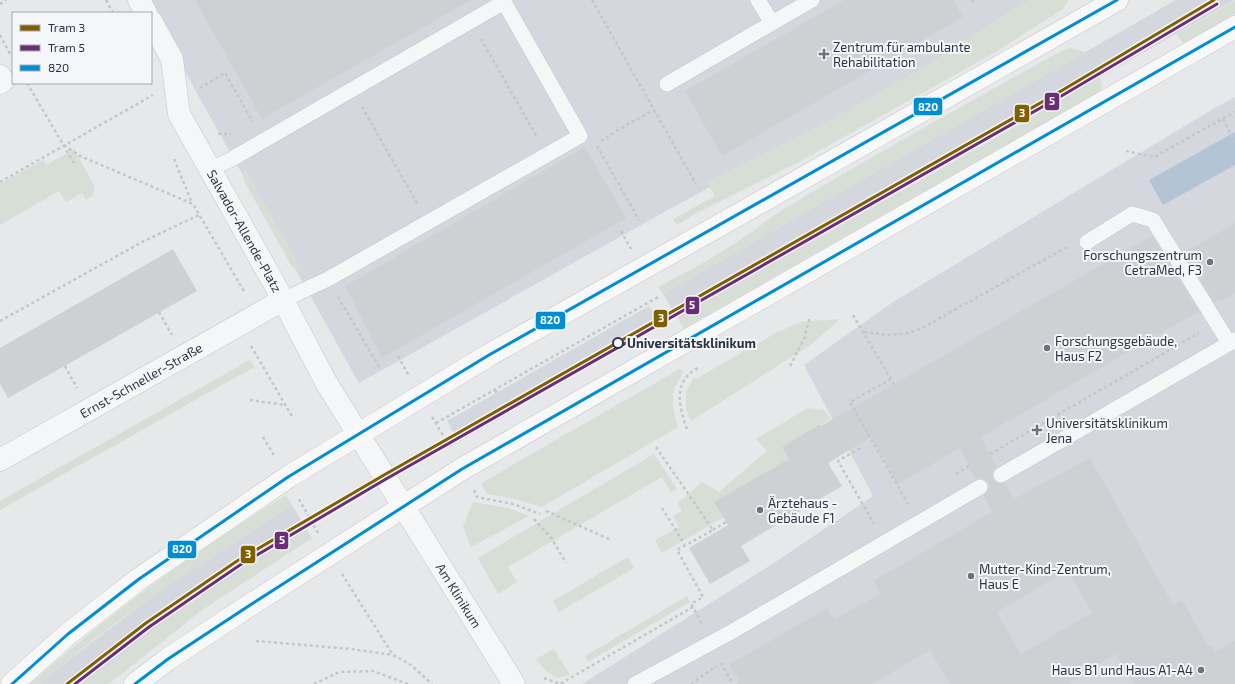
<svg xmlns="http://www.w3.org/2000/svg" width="1235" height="684" viewBox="0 0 1235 684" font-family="'Exo 2',sans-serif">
	<rect width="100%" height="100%" fill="#e6e8ea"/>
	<!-- built -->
	<path fill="#d4d7dd" d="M145 0H1054L666 211 359 383Z
		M1176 0H1235L678 319 663 294Z
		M1235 97V684H582L774 563 873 496 804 365 893 302 1213 109Z
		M649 306 661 325 458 441 447 421Z
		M292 505 307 530 187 605 82 684H40L61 666 161 590Z"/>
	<!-- green -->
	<path fill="#d6ded6" d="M1030 0H1069L1063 9 994 53 797 163 693 215 677 225 673 219 715 196 707 182 815 128 924 67 1011 10Z
		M1235 1V14L1183 43 1177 34Z
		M1069 48 1086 52 663 294 658 287C688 271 719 255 747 235 758 228 768 219 779 212 872 156 966 104 1061 51Z
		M1100 77 1102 88 1094 96 996 150 684 328 678 319 1018 125Z
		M74 149 94 185 93 195 86 200 82 193 66 202 59 191 0 225V184L43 160 46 165Z
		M245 168 302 270 292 267 243 179Z
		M840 319 812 344 691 421 686 409V391L694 377 696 379 774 334 801 322Z
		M250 360 254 367 0 510V501Z
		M680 369 683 372 673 391V408L678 427 542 507 515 499 487 494 481 483Z
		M808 408 824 410 831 419 782 447 789 459 715 502 724 517 662 553 655 540 679 527 673 516 682 511 678 503 702 482 719 492 767 451 756 439Z
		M654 454 677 489 671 492 662 477 508 567 517 582 498 594 478 558Z
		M286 495 292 505C205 561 117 616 40 684H30C111 612 194 552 286 495Z
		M473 502 508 508 529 516 471 547 463 526Z
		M307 530 312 538 202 610 109 684H82L187 605Z
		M628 557 634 568 559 612 553 601Z
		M687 596 690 602 588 662 585 656Z
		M554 649 570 675 558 678 546 671 536 659Z"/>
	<!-- water -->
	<path fill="#b4c4d5" d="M1235 132V165L1163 205 1149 180Z"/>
	<!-- building -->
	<path fill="#ced0d3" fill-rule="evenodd" d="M195 0H471L262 119Z
		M844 0H953L963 17 722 156 685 91Z
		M585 147 626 218 382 358 345 286Z
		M1235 223V293L1222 301 1221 299 1214 302 1184 253Z
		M1152 236 1199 311 981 437 997 467 993 471 992 475 993 479 997 483H1005L1014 499 1090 458 1173 605 1182 600 1209 647 1211 646 1215 652 1235 641V684H1134L1115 654 1068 684H950L930 650 872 684H741L729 665 827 608 834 619 880 594 874 581 992 512 984 495 988 492 989 487 988 482 984 479 980 478 975 479 960 448 898 484 871 437 828 463 842 486 741 546 750 561 710 584 689 548 728 525 714 502 789 459 782 447 820 424 821 426ZM1068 570 1092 613 1021 654 997 612Z
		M173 249 197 291 8 398 0 384V348Z"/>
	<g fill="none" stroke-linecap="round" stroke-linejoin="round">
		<!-- service casing -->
		<g stroke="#c4c6c8" stroke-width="16">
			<path id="service" d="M758 0 772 23 812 0
				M667 84 772 23
				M210 169 230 160 504 2 580 136 328 279 283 300
				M1087 242 1132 214 1153 220 1229 343
				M1001 475 1235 340
				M635 684 733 631 980 487"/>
		</g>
		<!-- minor casing -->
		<g stroke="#c4c6c8" stroke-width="23">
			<g id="minor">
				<path d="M139 0 146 13"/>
				<path id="s1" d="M151 21 172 59 179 114 275 285 327 384 514 684"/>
				<path d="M0 76 3 81 0 83"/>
				<path id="s2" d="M0 460 283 300"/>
			</g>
		</g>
		<!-- secondary casing -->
		<g stroke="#c4c6c8" stroke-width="23">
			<path id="secondary" d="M12 684 68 634 139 579 288 477 489 355 752 207 1117 0
				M135 684 168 659 244 609 462 469 1235 27"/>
		</g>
		<!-- path -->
		<path stroke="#c5c6ca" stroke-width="2.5" stroke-dasharray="3 3" stroke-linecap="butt" d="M106 0 113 13
			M592 0 696 184
			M972 0 975 5
			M0 4 6 0
			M0 35 10 54
			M481 39 537 137
			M27 83 74 163
			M200 88 225 73 253 122
			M362 107 418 205
			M1223 119 1235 142
			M218 134H231
			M601 141 628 124 654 110
			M64 145 80 156 193 204 245 293
			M597 146 639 220
			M1126 151 1154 157 1235 112
			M174 159 192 203
			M0 182 153 95
			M621 231 631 249
			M338 297 379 367
			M159 312 172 335
			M853 315 894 384
			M0 321 142 242 199 215
			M864 332 889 335 909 333 924 327 1067 247
			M617 342 620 348
			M251 346 293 418
			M398 356 409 376
			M65 366 77 388
			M790 366 804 339 810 316
			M891 379 850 402 908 504
			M495 390 498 395
			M250 400 285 405
			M432 417 450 447
			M436 423 658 297
			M687 429C679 406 672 382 698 368
			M263 437 275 457
			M449 446 634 340
			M656 447 713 530 677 550 703 597 691 604 693 607
			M860 448 838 461 874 524
			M990 454 1199 333
			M956 474 969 466
			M474 490 477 497 513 504 540 514
			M299 499 318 533
			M662 508 685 545
			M546 511 609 539
			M534 519 552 539 566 563
			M713 530 726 522
			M342 574 393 655
			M256 641 351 649 393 655 411 665 432 684
			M721 663 733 684
			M544 678 560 684 693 607 702 624
			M314 684 339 672 373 671 408 684
			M691 684 716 666
			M739 684 740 683"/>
		<!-- service -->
		<use href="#service" stroke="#f5f6f7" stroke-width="15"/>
		<!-- minor -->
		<use href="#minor" stroke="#f5f6f7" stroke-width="22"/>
		<!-- secondary -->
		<use href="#secondary" stroke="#f8f8f8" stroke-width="22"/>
		<!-- bus-1 casing -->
		<g stroke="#f4f6f9" stroke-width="6">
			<path id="bus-1" d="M12 684 68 634 139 579 288 477 489 355 1117 0
				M135 684 168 659 244 609 462 469 1235 27"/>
		</g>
		<!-- bus-1 -->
		<use href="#bus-1" stroke="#008dd2" stroke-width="3"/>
		<!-- tram-1 casing -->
		<g stroke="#f4f6f9" stroke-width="6">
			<path id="tram-1" d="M67 684 146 623 237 561 384 475 1056 94 1214 0"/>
		</g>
		<!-- tram-2 casing -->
		<g stroke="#f4f6f9" stroke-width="6">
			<path id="tram-2" d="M75 684 149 627 240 565 386 479 1058 98 1217 4"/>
		</g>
		<!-- tram-1 -->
		<use href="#tram-1" stroke="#7f5f00" stroke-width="3"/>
		<!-- tram-2 -->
		<use href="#tram-2" stroke="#6a2e74" stroke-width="3"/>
	</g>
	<!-- markers -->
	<g fill="#6c737f" stroke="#f4f6f9" stroke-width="1.5">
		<path d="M822 48h4v4h4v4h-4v4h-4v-4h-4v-4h4z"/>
		<circle cx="1210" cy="262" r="4"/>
		<circle cx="1047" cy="348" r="4"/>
		<path d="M1035 424h4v4h4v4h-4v4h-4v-4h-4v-4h4z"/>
		<circle cx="760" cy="510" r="4"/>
		<circle cx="971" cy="576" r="4"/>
		<circle cx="1201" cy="670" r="4"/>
	</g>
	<circle fill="#f4f6f9" stroke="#2b3445" stroke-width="2" cx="618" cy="343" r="5"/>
	<g text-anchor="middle" stroke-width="4" stroke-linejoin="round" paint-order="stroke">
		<!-- poi labels -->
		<g font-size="13" fill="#2b3445" stroke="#f4f6f9" text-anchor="start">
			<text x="833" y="52">Zentrum für ambulante<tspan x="833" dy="15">Rehabilitation</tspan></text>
			<text x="1202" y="260" text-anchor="end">Forschungszentrum<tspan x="1202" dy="15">CetraMed, F3</tspan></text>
			<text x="1055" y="346">Forschungsgebäude,<tspan x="1055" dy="15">Haus F2</tspan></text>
			<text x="1046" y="428">Universitätsklinikum<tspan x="1046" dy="15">Jena</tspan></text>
			<text x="768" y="508">Ärztehaus -<tspan x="768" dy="15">Gebäude F1</tspan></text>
			<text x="979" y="574">Mutter-Kind-Zentrum,<tspan x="979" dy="15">Haus E</tspan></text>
			<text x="1193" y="675" text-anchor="end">Haus B1 und Haus A1-A4</text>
		</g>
		<!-- street labels -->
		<g font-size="13" fill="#2b3445" stroke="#f4f6f9">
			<text dy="5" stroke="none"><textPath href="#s1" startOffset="233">Salvador-Allende-Platz</textPath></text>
			<text dy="5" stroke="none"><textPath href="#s2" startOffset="162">Ernst-Schneller-Straße</textPath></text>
			<text dy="5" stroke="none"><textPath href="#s1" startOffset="656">Am Klinikum</textPath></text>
		</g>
		<!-- stop labels -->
		<g font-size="13" font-weight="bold" fill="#2b3445" stroke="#f4f6f9" text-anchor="start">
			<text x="627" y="348">Universitätsklinikum</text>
		</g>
	</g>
	<g stroke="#f4f6f9" stroke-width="1.5">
		<rect x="1044" y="92" width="16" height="19" rx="4" fill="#6a2e74"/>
		<rect x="913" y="97" width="30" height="19" rx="4" fill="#008dd2"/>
		<rect x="1014" y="104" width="16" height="19" rx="4" fill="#7f5f00"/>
		<rect x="685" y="296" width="15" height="19" rx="4" fill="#6a2e74"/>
		<rect x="653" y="309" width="15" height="19" rx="4" fill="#7f5f00"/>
		<rect x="535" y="311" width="31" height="19" rx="4" fill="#008dd2"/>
		<rect x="274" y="531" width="15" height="19" rx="4" fill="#6a2e74"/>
		<rect x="167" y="540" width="30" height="19" rx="4" fill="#008dd2"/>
		<rect x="240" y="545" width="16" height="19" rx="4" fill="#7f5f00"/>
	</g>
	<g font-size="11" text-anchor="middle" font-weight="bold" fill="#fff">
		<text x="1052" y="105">5</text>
		<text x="928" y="111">820</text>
		<text x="1022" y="117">3</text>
		<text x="692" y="309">5</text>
		<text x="661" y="322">3</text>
		<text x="550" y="324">820</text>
		<text x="282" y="544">5</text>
		<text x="182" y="553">820</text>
		<text x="248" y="558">3</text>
	</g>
	<!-- legend -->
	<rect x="12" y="12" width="140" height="72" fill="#f4f6f9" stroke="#a4a8b1"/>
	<rect x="20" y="25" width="20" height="6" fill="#7f5f00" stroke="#a4a8b1"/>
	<text x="48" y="32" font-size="12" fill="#2b3445">Tram 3</text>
	<rect x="20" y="45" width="20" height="6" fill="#6a2e74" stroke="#a4a8b1"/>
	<text x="48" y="52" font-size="12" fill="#2b3445">Tram 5</text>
	<rect x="20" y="65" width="20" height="6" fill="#008dd2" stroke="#a4a8b1"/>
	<text x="48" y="72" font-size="12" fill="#2b3445">820</text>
</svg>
